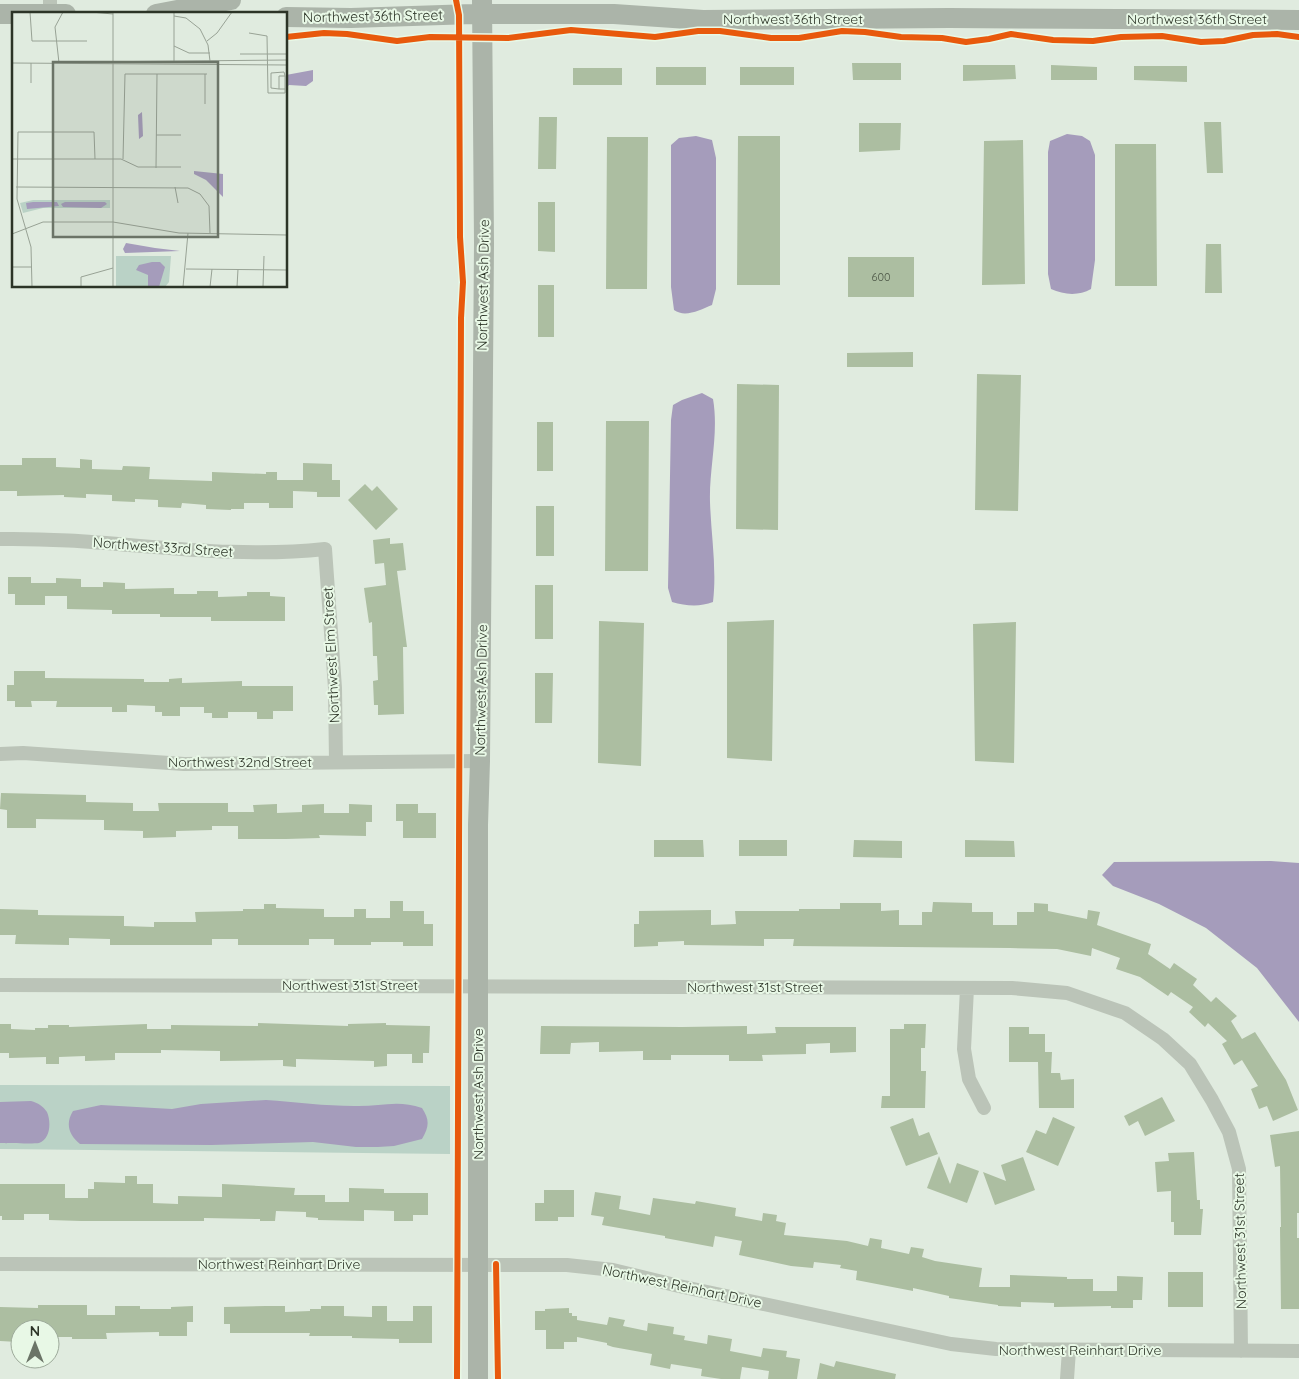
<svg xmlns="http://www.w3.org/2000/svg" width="1299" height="1379" viewBox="0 0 1299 1379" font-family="Quicksand,sans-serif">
	<rect width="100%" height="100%" fill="#e0ebdf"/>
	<!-- green -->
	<path fill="#bad2c6" d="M0 1085 450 1086V1154L0 1149Z"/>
	<!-- water -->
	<path fill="#a59cbb" d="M313 70V81L306 86 289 85 286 88V75Z
		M1067 134 1082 136 1090 141 1095 155V260L1091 289C1079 296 1064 295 1051 289L1048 274V152L1050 141Z
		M696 136 712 140 716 158V289L712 305C700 310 685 318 674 310L671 287V145L679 138Z
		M702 393 713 399C719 434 709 468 710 502 711 535 717 568 713 602 700 607 686 606 672 602L668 588 671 420 673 405 682 400Z
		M1271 861 1299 863V1022L1257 968 1206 928 1159 904 1113 886 1102 875 1114 862Z
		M266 1100C295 1102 325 1106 354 1106 379 1107 397 1099 422 1108 430 1120 429 1127 422 1139L394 1146 378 1147H356L313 1142 211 1145 80 1144C69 1135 65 1124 73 1111L101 1105 172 1109 201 1104Z
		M31 1101C38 1103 43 1106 47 1112 51 1121 51 1139 39 1143 34 1144 7 1143 0 1143V1102Z"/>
	<!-- building -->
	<path fill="#acbea1" d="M852 63H901V80H853Z
		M963 65H1015L1016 79 963 81Z
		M1051 65 1097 67V80H1051Z
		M1134 66H1187V82L1134 80Z
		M656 67H706V85H656Z
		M740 67H794V85H740Z
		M573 68H622V85H573Z
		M539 117H557L556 169H538Z
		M1204 122H1221L1223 173H1207Z
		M859 123H901L900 150 859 152Z
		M738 136H780V285H737Z
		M607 137H648L647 289H606Z
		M1023 140 1025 284 982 285 984 141Z
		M1115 144H1156L1157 286H1115Z
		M538 202H555V252L538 251Z
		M1206 244H1221L1222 293H1205Z
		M848 257H914V297H848Z
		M538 285H554V337H538Z
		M913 352V367H847V353Z
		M977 374 1021 375 1018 511 975 510Z
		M737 384 779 385 778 530 736 529Z
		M606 421H649L648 571H605Z
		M537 422H553V471H537Z
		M22 458H56V467L80 468V459L92 460V469L122 470 123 466 150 467 149 479 212 481V472L266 474V472H277V480H303V463L332 464V480H340V497H317V492L293 491V508H269V503H244V509H231V510L206 509V505L182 503 181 508 158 507V500L135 499V502L112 501V495L86 494V498L64 497V495L17 496V491H0V465H22Z
		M365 484 372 491 377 486 398 509 376 530 348 500Z
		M536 506H554V556H536Z
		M390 538V544L403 543 406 570 397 571 407 647H403L404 714 378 715V705H374L373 681 378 680 377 656H373L372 622 369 623 364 588 386 585 384 563 375 564 373 540Z
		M8 577H31V583H56V578L81 579V587H103V582L125 583V589L174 588V594H197V591H218V597L247 596V592H270V596L285 597V621H211V617H160V614H112V610L67 609V596H45V605H15V594H8Z
		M535 585H553V639H535Z
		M774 620 772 761 727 758V622Z
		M599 621 644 623 641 766 598 763Z
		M1016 622 1014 763 975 761 973 624Z
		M14 671H45V678L144 679V682H169V679L182 678V683L242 681V686H293V711H273V719H257V712H228V718H212V713H204V707H180V716H162V712H155V706L127 705V712H112V707H56L57 701H31L32 707H15V701H7V685H14Z
		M535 673H553L552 723H535Z
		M1 793 86 795V802L133 803V811H159L158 803H228V812H254L253 805 277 804V813L302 812V805L324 804V813H349V804L372 805V822H366V836L319 835 320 838 286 839H238V826H212V830L176 831V837L143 838V831L104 830V820L36 819V828H7V810L0 809Z
		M396 804H418V813H436V838H403V821H396Z
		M654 840H703L704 857H654Z
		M739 840H787V856H739Z
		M854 840 902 841V858L853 857Z
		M965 840 1014 841 1015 857H965Z
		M390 901H403V911H424V924H433V946H403V942H371V945H334V939H309V945H238V939H212V945H110V939L69 938V945L15 944 16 935H0V909L38 910V915L124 916V926L154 927V922H196L195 912 243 911V909H264V904H276V908L324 909V917H354V909H366V918H390Z
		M933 902 972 903V912H993V925H1017V912H1034V903L1048 904V911L1087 919 1088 910 1100 912 1097 925 1151 944 1148 954 1170 969 1174 963 1197 979 1193 985 1211 1002 1216 997 1237 1016 1231 1021 1242 1039 1255 1032 1286 1080 1298 1110 1273 1121 1267 1106 1259 1109 1251 1089 1258 1086 1242 1060 1234 1065 1222 1044 1227 1041 1208 1023 1205 1027 1189 1012 1193 1007 1171 992 1168 996 1140 977 1116 969 1120 958 1092 948 1091 956 1057 949 1010 948 793 946 794 939H764V946L684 945V941L658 942V946L634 947V924H639V911L711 910V925L736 924 735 911H799V909H840V903H881V911L899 910V925H922V912H932Z
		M258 1023 348 1026V1024L386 1023V1025L430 1026 429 1053H423V1063H412V1054H387V1066L374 1067V1061L296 1059V1067L283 1066V1060L220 1061V1051L161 1050V1053H115V1060L85 1061V1056L59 1057V1064H46V1057L9 1058V1053H0V1024H11V1029L35 1030V1028H48V1025H69V1027L147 1024V1029H171V1025L258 1026Z
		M904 1024H926L925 1048H921V1071H926L925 1108H881L882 1096H890V1029H904Z
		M541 1026 682 1027 747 1026V1034L776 1033 775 1027H856V1052L830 1053V1043L806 1044V1054L762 1055 763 1061H729V1055H671V1060H643V1051L599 1052V1042L571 1043 570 1054H540Z
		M1009 1027H1029V1034H1045V1052H1052L1051 1073H1060L1061 1080 1074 1079V1108H1039L1038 1062H1009Z
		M1162 1097 1175 1121 1145 1136 1138 1121 1129 1126 1124 1116Z
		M1053 1117 1075 1127 1058 1166 1026 1152 1036 1130 1046 1134Z
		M913 1118 919 1136 929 1132 938 1154 906 1166 890 1127Z
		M1299 1131V1213H1297V1238H1299V1309H1281L1280 1227H1281L1280 1166 1275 1167 1270 1135Z
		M1194 1152 1197 1200H1200V1209H1203L1201 1235H1174V1222H1171V1191L1157 1192 1155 1162 1169 1161 1168 1153Z
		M939 1156 950 1184 957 1163 979 1171 967 1203 927 1188Z
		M1023 1157 1035 1190 995 1205 983 1172 1006 1181 1001 1165Z
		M125 1176H137V1184H153V1203L178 1204V1196L222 1197V1184L295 1188 294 1195H325V1202H349V1188L384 1189V1193H428V1215H413V1221H394V1211L364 1210V1221L318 1220V1218L306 1217V1212L276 1211 275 1221H260V1219L204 1218V1221H81L49 1220V1214H24V1220H2V1216H0V1184H65V1198H88V1189H94V1182L125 1183Z
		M544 1190H574V1217H558V1221H535V1203H544Z
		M595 1192 621 1196 619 1209 650 1215 653 1198 695 1204 696 1201 736 1208 735 1216 762 1221 763 1213 777 1215 776 1221 786 1223 784 1235 847 1241 868 1246 870 1238 882 1240 881 1248 909 1254 911 1247 924 1249 922 1257 935 1261 982 1268 979 1287H1010V1275L1067 1277V1279H1093V1291H1117V1276L1143 1277 1142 1300H1133V1308H1111V1306L1054 1307V1303L1021 1302V1307L998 1306V1305L949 1298V1296L913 1288V1291L856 1280 857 1271 840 1268 841 1265 814 1262 813 1268 791 1266 739 1255 742 1241 715 1236 713 1247 665 1238V1236L602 1225 604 1217 591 1215Z
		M1168 1272H1203V1307H1168Z
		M38 1305H87V1315H115V1306H140V1309H171V1307L193 1306V1322H187V1336H159V1332L106 1333 107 1339H72V1337H50V1329H18V1342L0 1341V1307L38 1308Z
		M266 1306H285V1312L310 1311V1309H321V1306H344V1316L372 1317V1306H387V1321H413V1306H432V1343H399V1339L352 1338V1336H309L310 1333H230V1324H224V1307Z
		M569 1308V1313H572V1316H577V1320L607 1325 609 1317 625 1320 623 1326 647 1331 648 1323 674 1327 673 1334 685 1336 684 1340 707 1344 708 1335 732 1339 730 1351 761 1357 763 1348 787 1351 786 1357 800 1359 797 1379H768L769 1371 742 1367 740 1379H721L701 1376 702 1369 671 1364 670 1369 650 1365 652 1354 613 1347 607 1345V1343L577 1337V1342H564V1349H546V1330H535V1311H545V1309Z
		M836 1361 896 1374 895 1379H817L820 1363 834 1367Z"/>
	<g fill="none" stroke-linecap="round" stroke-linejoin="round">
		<!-- street -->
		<path stroke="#bbc4b8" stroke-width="14" d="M50 14V0
			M0 539C109 537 216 561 325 549L335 688 336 762
			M0 754 23 753 184 764 480 761
			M0 985 1012 988 1067 993 1125 1013 1163 1039 1190 1064 1212 1100 1229 1132 1239 1169 1241 1351
			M967 988 964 1049 969 1079 984 1108
			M0 1264 567 1265 613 1270 679 1286 951 1344 996 1349 1299 1351
			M1067 1379 1069 1350"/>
		<!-- secondary -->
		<path stroke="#abb4a9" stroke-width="20" d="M0 14H66
			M156 14 231 0
			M286 17 351 18 473 14H614L703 20 949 18 1299 20
			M478 1379V825L480 761 484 243 482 0"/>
		<!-- cycleway casing -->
		<g stroke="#e8f8e6" stroke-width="9">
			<path id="cycleway" d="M456 0 459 15 460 237 463 282 461 318 457 1379
				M286 37 324 33 347 34 397 41 430 37 508 38 571 30 655 37 698 31H720L771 38H799L842 31 865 32 901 37 942 38 966 42 989 39 1011 34 1053 40 1093 41 1121 37 1162 36 1201 42 1224 41 1253 35 1277 34 1299 37
				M496 1264 498 1379"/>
		</g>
		<!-- cycleway -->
		<use href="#cycleway" stroke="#e8590c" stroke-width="6"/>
	</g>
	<g text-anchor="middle" stroke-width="4" stroke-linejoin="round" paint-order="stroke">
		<!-- number labels -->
		<g font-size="11" fill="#4c5646">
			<text x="881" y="281">600</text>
		</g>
		<!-- street labels -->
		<g font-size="14" fill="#2c3427" stroke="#e8f8e6">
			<text transform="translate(373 16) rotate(-1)" y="5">Northwest 36th Street</text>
			<text x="793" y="24">Northwest 36th Street</text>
			<text x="1197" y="24">Northwest 36th Street</text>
			<text transform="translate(483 285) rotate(-89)" y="5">Northwest Ash Drive</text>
			<text transform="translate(163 547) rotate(4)" y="5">Northwest 33rd Street</text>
			<text transform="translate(331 655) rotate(-93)" y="5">Northwest Elm Street</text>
			<text transform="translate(481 690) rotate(-89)" y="5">Northwest Ash Drive</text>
			<text x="240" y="767">Northwest 32nd Street</text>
			<text x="350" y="990">Northwest 31st Street</text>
			<text x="755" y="992">Northwest 31st Street</text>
			<text transform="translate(478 1094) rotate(-90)" y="5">Northwest Ash Drive</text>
			<text transform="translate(1240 1241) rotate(-91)" y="5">Northwest 31st Street</text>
			<text x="279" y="1269">Northwest Reinhart Drive</text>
			<text transform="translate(682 1286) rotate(12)" y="5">Northwest Reinhart Drive</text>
			<text x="1080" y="1355">Northwest Reinhart Drive</text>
		</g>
	</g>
	<!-- overview -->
	<g transform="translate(12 12)">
		<rect width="275" height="275" fill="#e0ebdf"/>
		<path d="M21 188H98V196H31L11 201 8 191ZM104 244H159L157 270 153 275H104Z" fill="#bad2c6"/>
		<path d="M130 100 131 124 127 127 126 103ZM182 159 211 162V185L194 168 182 162ZM21 190H45L47 194 15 197 14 191ZM53 190H93L95 192 89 196 51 195 49 192ZM114 231 143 236 168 239 113 241 111 237ZM140 250H148L153 255 147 275H136V263L124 258 127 253Z" fill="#a59cbb"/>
		<path fill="none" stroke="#98a295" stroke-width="1" d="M18 0 20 29H75M79 0 101 2M101 0V275M162 4 174 6 188 17 196 33 198 49M237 21 255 24 256 81H273V64H267V77H273M195 29 205 21 220 0M162 34 177 41H198M228 42H275M162 49V0M71 50 275 48M0 51 275 53M19 51V71M47 51 43 15 51 0M193 62V92M267 77 259 76V61L272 60 273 64M144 123H169M0 147H109L126 155H169M111 147 113 62H195M144 156 145 62M4 175 176 176 188 182 197 194 198 221M163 175 166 191M0 222 31 210H101L167 221 275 223M0 255H20M174 257 275 258M20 275 19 235 5 187 6 120H82L83 147M69 275V265L101 256M171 275 176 221M198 275 200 257M225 275 226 257M251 275 252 244"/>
		<path fill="#6b7467" fill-opacity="0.15" stroke="#6b7467" stroke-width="2.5" d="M41 50H206V225H41Z"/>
		<rect width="275" height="275" fill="none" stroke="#2c3427" stroke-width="2.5"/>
	</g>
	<!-- north arrow -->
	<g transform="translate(35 1344)"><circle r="24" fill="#e8f8e6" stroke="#9daa9a"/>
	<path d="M0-4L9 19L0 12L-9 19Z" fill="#6b7467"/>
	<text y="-8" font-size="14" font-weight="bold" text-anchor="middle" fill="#2c3427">N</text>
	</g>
</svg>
